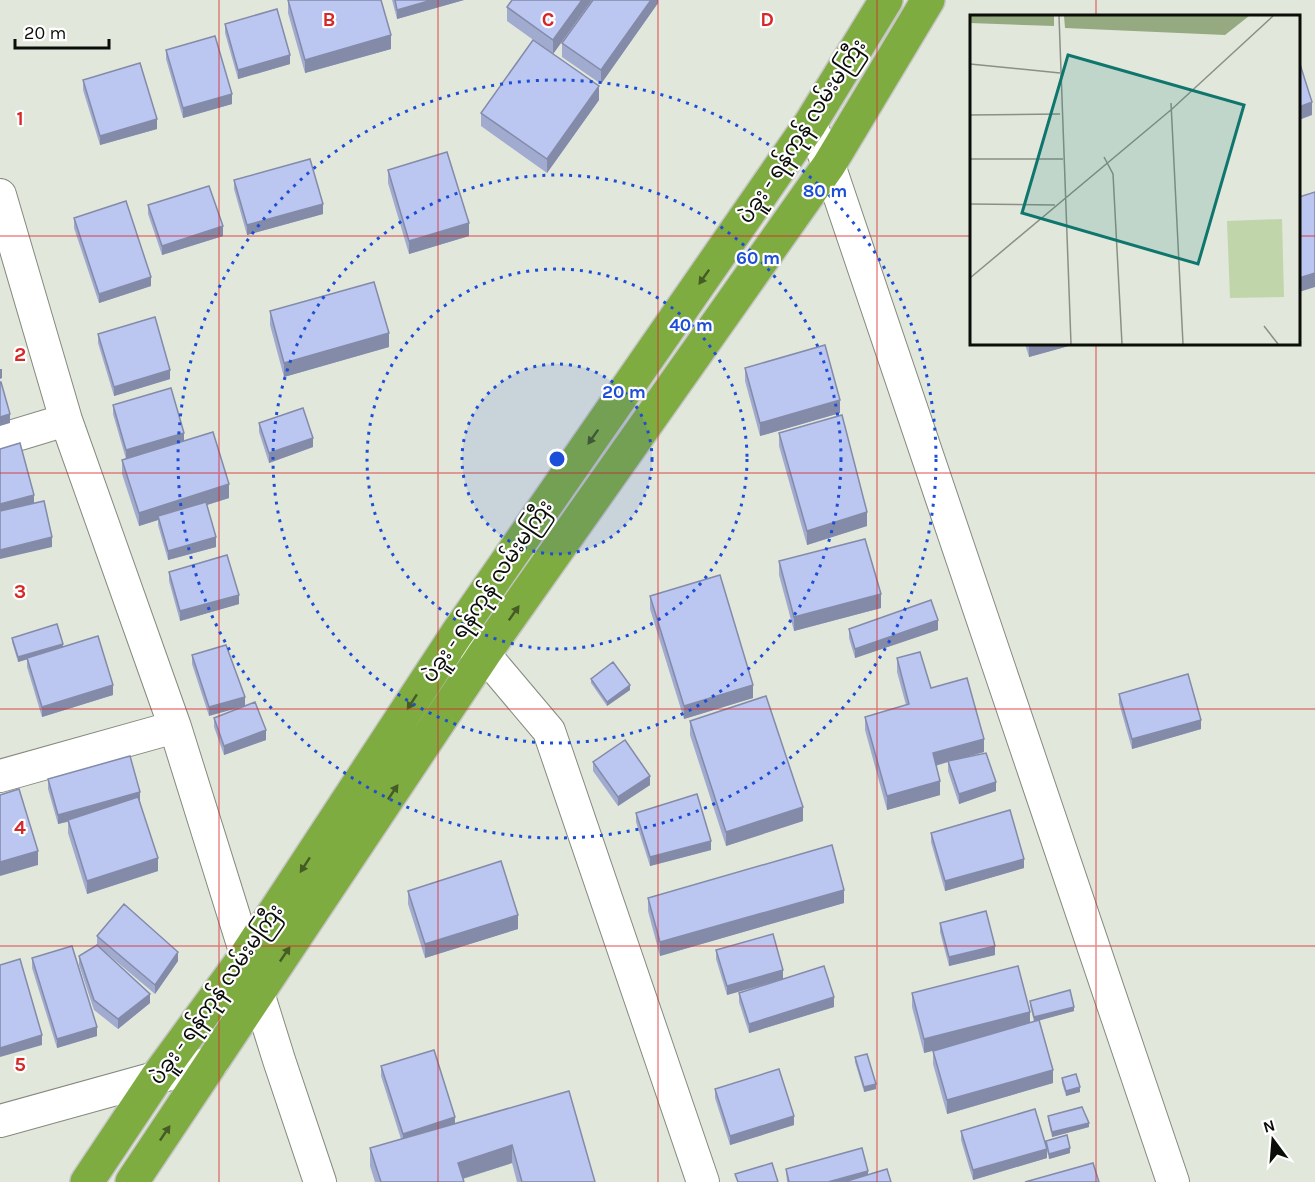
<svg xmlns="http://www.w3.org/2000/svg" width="1315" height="1182" viewBox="0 0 1315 1182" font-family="Karla,'Noto Sans Myanmar',sans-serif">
	<rect width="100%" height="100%" fill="#e1e7db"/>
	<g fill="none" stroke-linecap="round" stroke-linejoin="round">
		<!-- street casing -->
		<g stroke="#858a7f" stroke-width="34">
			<path id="street" d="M810 124 829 165 1173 1182
				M0 195 66 420 175 727 279 1060 320 1182
				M0 440 66 420
				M456 635 484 654 549 731 703 1182
				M0 776 175 727
				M0 1121 213 1062"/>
		</g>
		<!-- highway casing -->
		<g stroke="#c4c5c4" stroke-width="36">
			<path id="highway" d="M87 1182 157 1077 247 954 456 635 810 124 886 0
				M132 1182 484 654 829 165 928 0"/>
		</g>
		<!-- street -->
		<use href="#street" stroke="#fff" stroke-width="32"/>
		<!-- highway -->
		<use href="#highway" stroke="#7fac40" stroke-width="33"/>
	</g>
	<!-- wall -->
	<path fill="#a1aacf" d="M288 0 391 49 305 73 288 13Z
		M392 0H464L397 19Z
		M592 0 553 54 507 21V7Z
		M658 0V3L601 84 562 57V43Z
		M225 24 290 64 238 79 225 33Z
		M166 50 232 104 183 118 166 59Z
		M83 80 157 129 100 145 83 90Z
		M599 100 547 173 481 126V113Z
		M388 170 469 236 409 254 388 183Z
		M234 180 323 214 247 235 234 189Z
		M148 205 223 236 162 255 148 214Z
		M74 218 151 286 99 303 74 228Z
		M270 311 389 347 284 377 270 325Z
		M98 334 170 379 114 396 98 343Z
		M1025 344H1076L1029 357Z
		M745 368 840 413 760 436 745 381Z
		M113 405 184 441 229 498 207 505 216 547 168 560 158 525V520L139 526 122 474V460L126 459 113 414Z
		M259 423 313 447 269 463 259 432Z
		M779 433 867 526 807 545 779 446Z
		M779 561 881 608 794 631 779 575Z
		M169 572 239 604 180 621 169 581Z
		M650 596 753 698 684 719 650 609Z
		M849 629 938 630 855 658 849 638Z
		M12 638 63 647 113 695 42 717 27 667V659L18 662 12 642Z
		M226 645 209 716 192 664V655Z
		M897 658 984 752 964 758 996 791 959 804 948 771V762L936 766 940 795 887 810 865 730V717L906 705 897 672Z
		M591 679 630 690 607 706 591 683Z
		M1119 694 1201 729 1132 749 1119 703Z
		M214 718 266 740 224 755 214 727Z
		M690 721 803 821 726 846 690 735Z
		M593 762 650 785 618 806 593 771Z
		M48 779 140 801 158 871 87 894 68 833V822L58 824 48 789Z
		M636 813 711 850 650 866 636 822Z
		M931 833 1024 868 945 891 931 842Z
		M408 891 518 929 425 958 408 904Z
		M648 898 844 903 660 956 648 911Z
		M940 923 995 955 949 966 940 932Z
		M97 936 178 961 155 994 98 946 150 1003 118 1029 94 1010 79 965V956L97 945Z
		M716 950 783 979 834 1007 749 1033 739 1002V993L772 982 727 995 716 959Z
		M32 958 97 1036 57 1048 32 968Z
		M912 993 1030 1023 1034 1022 1030 1005V1001L1074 1011 1039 1020 1053 1083 947 1114 933 1064V1051L943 1048 924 1053 912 1007Z
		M855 1057 876 1089 864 1092 855 1062Z
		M381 1066 455 1124 569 1091 595 1182H517L512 1163 463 1179 464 1182H375L370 1166V1148L401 1139 381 1076Z
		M1062 1078 1080 1092 1066 1096 1062 1083Z
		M715 1089 794 1125 730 1145 715 1098Z
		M1048 1116 1089 1127 1052 1137 1048 1120Z
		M961 1131 1046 1144 1070 1153 1049 1159 1047 1151V1158L973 1180 961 1140Z
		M786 1169 868 1175 891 1182H787Z"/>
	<!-- shaded-wall -->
	<path fill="#838ba9" d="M432 0H464L397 19V10Z
		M582 0H592L553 54V40Z
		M651 0H658V3L601 84V70Z
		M391 35V49L305 73V60Z
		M290 55V64L238 79V70Z
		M599 86V100L547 173V159Z
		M232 94V104L183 118V108Z
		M1312 102V115L1299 120V107Z
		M157 119V129L100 145V136Z
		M323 204V214L247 235V225Z
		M469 223V236L409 254V241Z
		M223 226V236L162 255V246Z
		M1315 273V287L1299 292V278Z
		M151 277V286L99 303V294Z
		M389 333V347L284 377V363Z
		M1029 344H1076L1029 357Z
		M0 369H2V378L0 379Z
		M170 370V379L114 396V387Z
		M840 400V413L760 436V423Z
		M10 414V423L0 426V417Z
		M184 433V442L126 459V450Z
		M313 438V447L269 463V453Z
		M229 484V498L159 520 158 516V520L139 526V513Z
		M34 495V504L0 513V504Z
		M867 512V526L807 545V531Z
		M52 537V547L0 559V550Z
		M216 537V547L168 560V551Z
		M881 594V608L794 631V617Z
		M239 595V604L180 621V611Z
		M938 620V630L855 658V649Z
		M63 644V649L18 662V657Z
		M113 685V695L42 717V707Z
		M630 685V690L607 706V702Z
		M753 685V698L684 719V706Z
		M245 697V706L209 716V707Z
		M1201 720V729L1132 749V739Z
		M266 730V740L224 755V746Z
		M984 739V752L933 766V753Z
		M650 776V785L618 806V797Z
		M940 781V795L887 810V796Z
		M996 782V791L959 804V794Z
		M140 792V801L58 824V815Z
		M803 807V821L726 846V832Z
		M711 841V850L650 866V857Z
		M38 851V865L0 876V862Z
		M158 858V871L87 894V881Z
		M1024 859V868L945 891V881Z
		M844 890V903L660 956V942Z
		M518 915V929L425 958V944Z
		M995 946V955L949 966V957Z
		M178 952V961L155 994V985Z
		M783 970V979L727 995V986Z
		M150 994V1003L118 1029V1019Z
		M834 997V1007L749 1033V1024Z
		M1074 1007V1011L1034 1022V1017Z
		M1030 1012V1026L924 1053V1039Z
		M97 1027V1036L57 1048V1039Z
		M42 1035V1045L0 1057V1048Z
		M1053 1070V1083L947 1114V1100Z
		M876 1084V1089L864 1092V1087Z
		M1080 1087V1092L1066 1096V1091Z
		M794 1116V1125L730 1145V1136Z
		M455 1117V1127L403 1143V1134Z
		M1089 1123V1127L1052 1137V1132Z
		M512 1145V1163L458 1180V1163Z
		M1070 1148V1153L1049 1159V1154Z
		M1047 1149V1158L973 1180V1170Z
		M868 1171V1180L862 1182H828Z"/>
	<!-- building -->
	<path fill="#bbc6f1" stroke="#838ba9" stroke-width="1.5" d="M288 0H381L391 35 305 60Z
		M395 0H432L397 10Z
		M512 0H582L553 40 507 7Z
		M593 0H651L601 70 562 43Z
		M277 9 290 55 238 70 225 24Z
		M215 36 232 94 183 108 166 50Z
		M533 40 599 86 547 159 481 113Z
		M1299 61 1312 102 1299 107Z
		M140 63 157 119 100 136 83 80Z
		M447 152 469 223 409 241 388 170Z
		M310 159 323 204 247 225 234 180Z
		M209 186 223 226 162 246 148 205Z
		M1315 192V273L1299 278V197Z
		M126 201 151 277 99 294 74 218Z
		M374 282 389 333 284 363 270 311Z
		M155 317 170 370 114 387 98 334Z
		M825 345 840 400 760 423 745 368Z
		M0 382H1L10 414 0 417Z
		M171 388 184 433 126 450 113 405Z
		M303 408 313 438 269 453 259 423Z
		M842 415 867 512 807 531 779 433Z
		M213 432 229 484 139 513 122 460Z
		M20 443 34 495 0 504V449Z
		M44 501 52 537 0 550V511Z
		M206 502 216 537 168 551 158 516Z
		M865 539 881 594 794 617 779 561Z
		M227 555 239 595 180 611 169 572Z
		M720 575 753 685 684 706 650 596Z
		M931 600 938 620 855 649 849 629Z
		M57 624 63 644 18 657 12 638Z
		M98 636 113 685 42 707 27 658Z
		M226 645 245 697 209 707 192 655Z
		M920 652 931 688 967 678 984 739 933 753 940 781 887 796 865 717 909 704 897 658Z
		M613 662 630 685 607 702 591 679Z
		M1188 674 1201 720 1132 739 1119 694Z
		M766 696 803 807 726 832 690 721Z
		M255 702 266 730 224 746 214 718Z
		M625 740 650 776 618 797 593 762Z
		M986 753 996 782 959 794 948 761Z
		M130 756 140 792 58 815 48 779Z
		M19 789 38 851 0 862V795Z
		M697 794 711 841 650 857 636 813Z
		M138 797 158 858 87 881 68 820Z
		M1010 810 1024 859 945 881 931 833Z
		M832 845 844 890 660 942 648 898Z
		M501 861 518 915 425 944 408 891Z
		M124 904 178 952 155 985 97 936Z
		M986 911 995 946 949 957 940 923Z
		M773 934 783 970 727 986 716 950Z
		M97 945 150 994 118 1019 94 1000 79 956Z
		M72 946 97 1027 57 1039 32 958Z
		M20 959 42 1035 0 1048V965Z
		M824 966 834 997 749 1024 739 993Z
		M1018 966 1030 1012 924 1039 912 993Z
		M1070 990 1074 1007 1034 1017 1030 1001Z
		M1039 1020 1053 1070 947 1100 933 1051Z
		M434 1050 455 1117 403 1134 381 1066Z
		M867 1054 876 1084 864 1087 855 1057Z
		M779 1069 794 1116 730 1136 715 1089Z
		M1076 1074 1080 1087 1066 1091 1062 1078Z
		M569 1091 595 1182H522L512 1145 458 1163 464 1182H381L370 1148Z
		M1082 1107 1089 1123 1052 1132 1048 1116Z
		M1035 1109 1047 1149 973 1170 961 1131Z
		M1067 1135 1070 1148 1049 1154 1046 1141Z
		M862 1148 868 1171 828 1182H789L786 1169Z
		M772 1163 778 1182H738L735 1174Z
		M1093 1163 1099 1182H1025Z
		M887 1169 891 1182H844Z"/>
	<!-- one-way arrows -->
	<defs><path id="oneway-solid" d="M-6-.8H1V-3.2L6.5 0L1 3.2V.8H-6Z" transform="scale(1.5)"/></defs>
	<g fill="#455c24">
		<use href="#oneway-solid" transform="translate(704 277) rotate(125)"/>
		<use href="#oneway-solid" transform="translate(593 437) rotate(125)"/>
		<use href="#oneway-solid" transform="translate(514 613) rotate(-55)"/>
		<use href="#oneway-solid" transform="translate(412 702) rotate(123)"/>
		<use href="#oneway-solid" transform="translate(393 792) rotate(-56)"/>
		<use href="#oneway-solid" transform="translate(305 865) rotate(123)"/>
		<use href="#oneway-solid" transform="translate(285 954) rotate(-56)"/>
		<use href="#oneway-solid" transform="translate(165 1133) rotate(-56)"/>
	</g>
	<!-- grid -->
	<path fill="none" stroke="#d62828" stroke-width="1.5" stroke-opacity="0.55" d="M219 0V1182M438 0V1182M658 0V1182M877 0V1182M1096 0V16M0 236H972M1298 236H1315M1096 344V1182M0 473H1315M0 709H1315M0 946H1315"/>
	<!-- distance rings -->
	<circle cx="557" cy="459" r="95" fill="#1d4ed8" fill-opacity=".12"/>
	<g fill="none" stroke="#1d4ed8" stroke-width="3" stroke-dasharray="3 6">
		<circle cx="557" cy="459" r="95"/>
		<circle cx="557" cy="459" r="190"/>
		<circle cx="557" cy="459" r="284"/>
		<circle cx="557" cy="459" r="379"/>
	</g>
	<g text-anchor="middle" stroke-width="4.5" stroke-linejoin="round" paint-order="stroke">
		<!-- street labels -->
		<g font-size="21" fill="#0b0d09" stroke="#fff">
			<text transform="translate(802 131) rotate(-57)" y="7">ပဲခူး - ရန်ကုန် လမ်းမကြီး</text>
			<text transform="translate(487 591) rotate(-56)" y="7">ပဲခူး - ရန်ကုန် လမ်းမကြီး</text>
			<text transform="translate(216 994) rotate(-55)" y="7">ပဲခူး - ရန်ကုန် လမ်းမကြီး</text>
		</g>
	</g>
	<!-- overview -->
	<g transform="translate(970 15)">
		<rect width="330" height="330" fill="#e1e7db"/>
		<path d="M312 204 314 282 260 283 257 206Z" fill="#c1d5ab"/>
		<path d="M0 1H84V11L0 8ZM94 1H279L255 20 95 13Z" fill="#96aa81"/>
		<path fill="none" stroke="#8b9087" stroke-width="1.5" d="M89 1 101 329M0 49 90 58M201 88 213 329M0 100 90 99M134 142 143 159 152 329M0 144H93M0 189 85 190M0 263 202 94 303 1M294 311 308 329"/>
		<path fill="#0f766e" fill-opacity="0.15" stroke="#0f766e" stroke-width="3" d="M98 40 274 90 228 249 52 198Z"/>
		<rect width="330" height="330" fill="none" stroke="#0b0d09" stroke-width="3"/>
	</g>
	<g font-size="20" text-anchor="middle" font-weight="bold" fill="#d62828" stroke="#fff" stroke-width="4.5" stroke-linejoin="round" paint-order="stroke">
		<text x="329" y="26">B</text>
		<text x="548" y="26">C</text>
		<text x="767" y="26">D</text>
		<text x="20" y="125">1</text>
		<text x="20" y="361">2</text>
		<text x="20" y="598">3</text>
		<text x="20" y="834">4</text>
		<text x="20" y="1071">5</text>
	</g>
	<circle cx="557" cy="459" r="9" fill="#1d4ed8" stroke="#fff" stroke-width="3"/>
	<g font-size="18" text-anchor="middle" font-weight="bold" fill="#1d4ed8" stroke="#fff" stroke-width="4.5" stroke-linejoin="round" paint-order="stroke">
		<text x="825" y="197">80 m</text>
		<text x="758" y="264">60 m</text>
		<text x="691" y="331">40 m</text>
		<text x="624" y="398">20 m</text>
	</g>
	<!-- north arrow -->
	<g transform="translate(1273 1140) rotate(344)" stroke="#ffffff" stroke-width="4.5" paint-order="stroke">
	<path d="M0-4.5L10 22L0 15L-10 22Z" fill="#0b0d09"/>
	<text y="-9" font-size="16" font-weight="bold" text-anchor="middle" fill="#0b0d09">N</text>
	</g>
	<!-- scale -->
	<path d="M15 39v9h94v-9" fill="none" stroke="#0b0d09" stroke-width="3"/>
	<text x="24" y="39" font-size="18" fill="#0b0d09" stroke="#ffffff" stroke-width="4.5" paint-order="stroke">20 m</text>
</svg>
